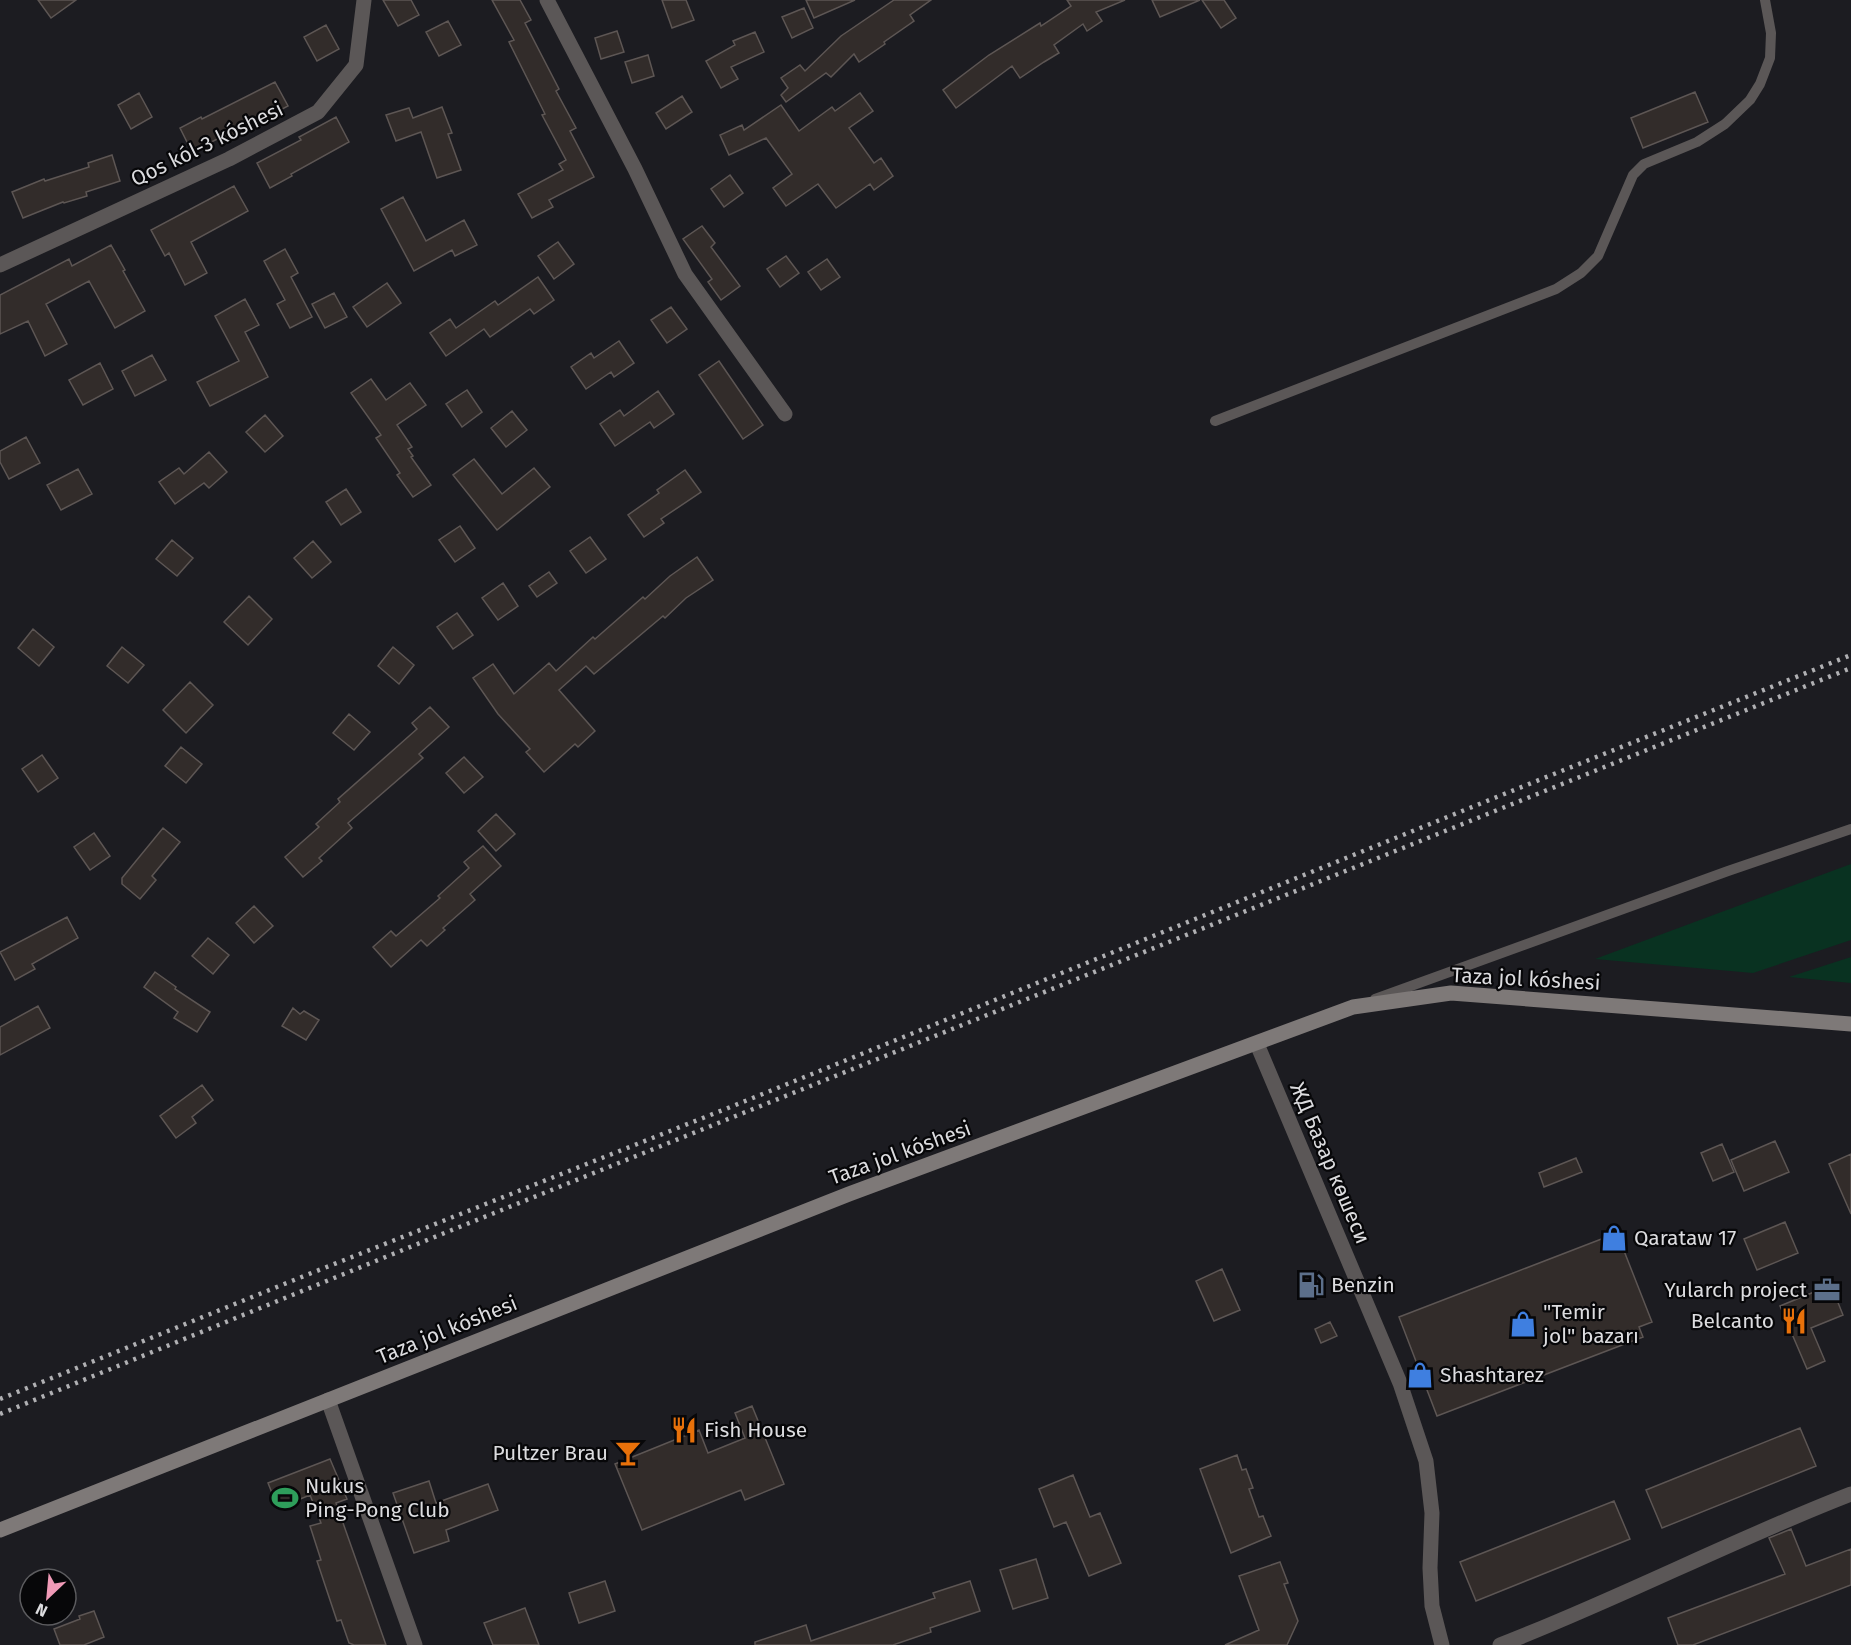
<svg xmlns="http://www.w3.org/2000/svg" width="1851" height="1645" viewBox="0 0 1851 1645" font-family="'Fira Sans',sans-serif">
	<rect width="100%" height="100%" fill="#1c1c21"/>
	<!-- green -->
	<path fill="#093221" d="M1851 864V940L1753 973 1595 959Z
		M1851 957V983L1789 977Z"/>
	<!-- building -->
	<path fill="#322c2a" stroke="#5d5654" stroke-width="1.5" d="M38 0H76L51 18Z
		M383 0H411L419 15 398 26Z
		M492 0H520L531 20 525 23 559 89 556 91 576 128 570 131 594 177 549 200 553 207 532 218 518 194 563 170 559 164 566 160 542 115 545 114 509 42 514 40Z
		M662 0H686L694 20 672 28Z
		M806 0H855L814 18Z
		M894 0H931L910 15 914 21 884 42 885 44 859 62 854 54 831 77 826 73 786 102 781 95 788 88 781 78 800 65 805 71 841 36Z
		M1067 0H1125L1096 12 1102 21 1087 31 1083 24 1054 45 1059 53 1044 62 1020 78 1012 66 956 108 943 90 989 55 1040 23 1041 26 1071 6Z
		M1152 0H1200L1160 17Z
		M1202 0H1224L1236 18 1221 28Z
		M804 8 813 28 792 38 782 17Z
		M448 21 461 45 439 56 426 32Z
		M326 25 339 49 317 61 304 37Z
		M617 31 624 52 601 59 595 38Z
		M755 32 764 52 731 67 738 79 721 88 706 61 735 45 733 41Z
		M648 55 654 76 632 83 625 62Z
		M275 82 288 106 227 138 225 135 192 152 180 128 201 117 202 119Z
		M1695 92 1708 122 1643 148 1631 118Z
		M139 93 152 117 131 129 118 105Z
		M860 93 873 111 849 128 874 163 881 158 893 176 874 190 870 184 836 208 818 184 786 206 773 188 792 174 766 138 729 155 720 135 742 125 744 130 781 105 799 131 832 107 835 111Z
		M682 96 692 112 666 129 656 113Z
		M442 107 452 133 448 134 461 170 437 178 421 132 396 141 386 115 409 108 413 118Z
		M336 117 349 142 291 174 292 176 270 188 257 163 301 140 299 137Z
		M112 155 120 181 86 192 87 196 64 203 63 202 23 218 12 192 44 179 45 181 89 167 88 163Z
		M730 175 743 193 724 207 711 189Z
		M234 186 248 211 191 242 207 273 185 285 169 253 165 256 151 230Z
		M403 197 426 241 464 220 477 245 455 256 452 250 414 271 381 209Z
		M702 226 715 243 711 247 740 286 721 300 708 282 712 279 683 239Z
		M558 242 574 264 554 279 538 256Z
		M111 245 125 270 123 271 145 311 115 328 89 281 46 304 67 344 45 356 28 321 0 334V295L69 259 72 266Z
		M285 249 298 273 291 277 312 317 290 328 277 304 285 300 264 261Z
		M786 256 799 273 780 287 767 269Z
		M827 259 840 277 821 290 808 272Z
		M538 277 554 300 534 314 530 309 490 337 484 329 446 356 430 333 450 319 456 328 495 301 498 305Z
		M387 283 401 303 367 327 353 307Z
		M334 293 347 317 325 328 312 304Z
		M245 299 259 325 245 332 268 377 210 406 197 382 239 361 215 316Z
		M671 307 687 329 667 343 651 320Z
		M619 341 634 363 614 377 611 372 586 389 571 367 591 353 594 358Z
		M152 355 166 380 135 396 122 371Z
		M719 361 763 425 743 439 699 375Z
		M100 363 113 389 83 405 69 380Z
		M371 379 386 400 410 383 426 405 397 425 412 447 408 449 413 456 411 457 431 485 413 497 397 475 400 473 376 438 381 435 351 393Z
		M467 390 482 412 462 427 446 404Z
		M658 391 674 414 654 428 650 422 615 446 600 424 620 410 624 416Z
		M512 411 527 430 506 447 491 428Z
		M265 415 283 436 265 452 246 432Z
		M26 437 40 463 9 479 0 462V451Z
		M209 452 227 472 209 488 204 483 175 504 159 482 179 468 184 474Z
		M474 459 502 494 534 468 550 487 497 530 453 475Z
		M78 469 92 494 61 510 47 485Z
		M685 470 701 492 661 519 664 523 644 537 628 515 659 493 657 490Z
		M346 489 361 512 341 525 326 502Z
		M460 526 475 548 455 562 439 540Z
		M590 537 606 559 586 573 570 551Z
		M172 540 193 558 177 576 156 559Z
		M313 541 331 562 312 578 294 558Z
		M697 557 713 580 686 598 665 618 663 616 594 674 586 666 559 690 595 731 578 747 575 744 544 772 526 752 530 749 498 714 473 678 493 664 514 694 549 663 556 671 593 637 595 639 643 597 645 599 670 576Z
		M549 572 557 583 537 597 529 586Z
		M503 583 518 606 498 620 482 598Z
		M249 596 272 619 248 645 224 622Z
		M457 613 473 635 453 649 437 627Z
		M33 629 54 647 39 666 18 648Z
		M122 647 144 665 128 683 107 666Z
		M393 647 414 665 399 684 378 666Z
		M190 682 213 705 186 733 163 710Z
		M430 707 449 727 419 754 423 758 348 823 352 828 319 858 322 861 303 877 285 857 319 827 316 824 340 802 338 799 417 729 412 723Z
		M349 714 370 732 354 750 333 733Z
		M181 747 202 764 186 783 165 766Z
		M42 755 58 778 38 792 22 769Z
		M464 757 483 777 464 793 446 773Z
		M496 814 515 834 496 851 478 831Z
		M163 828 180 842 152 876 156 880 140 899 122 884V878Z
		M94 833 110 856 90 870 74 847Z
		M483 846 501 866 470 894 475 900 443 928 445 930 427 946 421 940 391 967 373 947 391 931 396 936 440 898 438 896 469 868 464 862Z
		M254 906 273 926 254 943 236 923Z
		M67 917 78 938 32 964 35 969 15 980 0 952Z
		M208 938 229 955 213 974 192 956Z
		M155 972 176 987 175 989 210 1012 197 1032 174 1018 178 1012 144 987Z
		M38 1006 50 1028 0 1055V1027Z
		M293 1008 300 1014 304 1011 319 1020 306 1040 282 1026Z
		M202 1085 213 1100 192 1117 196 1123 176 1138 160 1116Z
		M1775 1141 1789 1172 1744 1191 1731 1160Z
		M1722 1144 1734 1172 1713 1181 1701 1153Z
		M1851 1154V1214L1829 1164Z
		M1576 1158 1582 1172 1544 1187 1539 1173Z
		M1785 1222 1798 1253 1757 1270 1744 1239Z
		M1617 1233 1652 1322 1639 1327 1643 1337 1437 1416 1399 1317Z
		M1222 1269 1240 1310 1214 1321 1196 1281Z
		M1831 1285 1843 1315 1811 1328 1825 1361 1807 1369 1780 1306Z
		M1330 1322 1337 1336 1321 1343 1315 1329Z
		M752 1406 784 1484 745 1500 741 1490 642 1530 615 1464 699 1430 708 1453 745 1438 735 1413Z
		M1800 1428 1816 1466 1662 1528 1646 1490Z
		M1237 1455 1242 1470 1246 1469 1253 1488 1249 1489 1259 1517 1263 1516 1271 1536 1231 1553 1200 1469Z
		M330 1459 347 1499 336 1503 386 1645H354L349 1643 341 1620 337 1621 317 1561 321 1560 310 1526 321 1523 310 1495 278 1508 268 1483Z
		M1073 1475 1090 1517 1100 1513 1121 1563 1089 1576 1066 1522 1054 1527 1039 1489Z
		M429 1481 436 1503 488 1484 498 1510 446 1530 449 1541 414 1553 393 1493Z
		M1614 1501 1630 1539 1476 1601 1460 1562Z
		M1791 1529 1806 1566 1851 1549V1585L1693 1645H1678L1668 1618 1785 1574 1769 1538Z
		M1036 1559 1048 1598 1013 1609 1000 1570Z
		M1280 1562 1288 1583 1284 1584 1298 1621 1287 1645H1225L1259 1630 1239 1576Z
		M605 1581 615 1611 579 1623 569 1593Z
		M970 1581 980 1611 930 1628 931 1632 893 1645H755V1642L806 1625 811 1641 935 1598 933 1593Z
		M525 1608 539 1645H493L484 1623Z
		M94 1611 104 1637 84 1645H60L54 1629 80 1619 79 1616Z"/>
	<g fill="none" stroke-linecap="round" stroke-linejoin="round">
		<!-- lane -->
		<path stroke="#5b5757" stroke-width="10" d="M1215 421 1556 289 1581 273 1598 256 1633 175 1644 164 1697 142 1725 124 1750 100 1760 84 1770 58 1771 33 1765 0
			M1375 999 1728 871 1851 829"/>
		<!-- street -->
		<path stroke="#5b5757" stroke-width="15" d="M547 0 635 169 685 274 785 414
			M0 265 229 159 318 112 356 65 364 0
			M1257 1044 1400 1383 1426 1461 1432 1513 1430 1568 1432 1606 1442 1645
			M328 1400 415 1645
			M1500 1645C1619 1599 1732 1540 1851 1494"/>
		<!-- secondary -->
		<path stroke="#7e7978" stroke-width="15" d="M0 1530 849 1194 1353 1007 1451 993 1851 1024"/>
		<!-- rail -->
		<path stroke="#b0b0b3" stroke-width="4.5" stroke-dasharray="3 6" stroke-linecap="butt" d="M0 1399 304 1276 723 1110 1534 782 1851 655
			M0 1414 447 1232 1851 668"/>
	</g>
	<!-- icons -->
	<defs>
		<g id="shop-bare" transform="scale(2.07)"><path d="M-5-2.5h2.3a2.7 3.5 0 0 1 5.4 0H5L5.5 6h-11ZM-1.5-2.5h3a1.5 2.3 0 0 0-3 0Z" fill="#3f7fe0" stroke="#070709" stroke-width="2.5" paint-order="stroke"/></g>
		<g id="fuel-bare" transform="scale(2.07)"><path d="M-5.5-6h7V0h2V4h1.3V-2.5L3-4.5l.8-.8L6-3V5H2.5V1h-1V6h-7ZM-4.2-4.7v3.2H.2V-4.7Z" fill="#5c6f8a" stroke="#070709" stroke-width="2.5" paint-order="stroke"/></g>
		<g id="office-bare" transform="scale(2.07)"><path d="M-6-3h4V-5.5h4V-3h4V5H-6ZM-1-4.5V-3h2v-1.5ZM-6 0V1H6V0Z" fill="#5c6f8a" stroke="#070709" stroke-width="2.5" paint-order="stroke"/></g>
		<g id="restaurant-bare" transform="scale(2.07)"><path d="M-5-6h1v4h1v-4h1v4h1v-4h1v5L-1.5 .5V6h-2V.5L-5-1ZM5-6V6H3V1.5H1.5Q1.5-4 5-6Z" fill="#e8710a" stroke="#070709" stroke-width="2.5" paint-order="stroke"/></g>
		<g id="bar-bare" transform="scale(2.07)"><path d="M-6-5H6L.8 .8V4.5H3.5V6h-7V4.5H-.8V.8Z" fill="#e8710a" stroke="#070709" stroke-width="2.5" paint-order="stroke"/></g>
		<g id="stadium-bare" transform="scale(2.07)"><path d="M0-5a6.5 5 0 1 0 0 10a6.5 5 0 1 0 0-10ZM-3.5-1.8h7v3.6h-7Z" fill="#2e9e5b" stroke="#070709" stroke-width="2.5" paint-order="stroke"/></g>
	</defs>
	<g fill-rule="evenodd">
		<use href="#shop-bare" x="1614" y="1238"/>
		<use href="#fuel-bare" x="1311" y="1285"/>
		<use href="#office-bare" x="1827" y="1290"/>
		<use href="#restaurant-bare" x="1794" y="1321"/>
		<use href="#shop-bare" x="1523" y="1324"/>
		<use href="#shop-bare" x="1420" y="1375"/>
		<use href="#restaurant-bare" x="684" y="1430"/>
		<use href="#bar-bare" x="628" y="1453"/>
		<use href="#stadium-bare" x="285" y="1498"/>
	</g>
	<g text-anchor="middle" stroke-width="4.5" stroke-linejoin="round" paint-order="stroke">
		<!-- street labels -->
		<g font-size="21" fill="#dcdcdf" stroke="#070709">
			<text transform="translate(207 144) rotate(-26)" y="7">Qos kól-3 kóshesi</text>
			<text transform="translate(1526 979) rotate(3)" y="7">Taza jol kóshesi</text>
			<text transform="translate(900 1153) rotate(-20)" y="7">Taza jol kóshesi</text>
			<text transform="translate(1330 1163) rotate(67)" y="7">ЖД Базар көшеси</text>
			<text transform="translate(447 1330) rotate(-22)" y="7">Taza jol kóshesi</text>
		</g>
		<!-- poi labels -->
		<g font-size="21" fill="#dcdcdf" stroke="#070709" text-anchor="start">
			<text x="1634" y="1245">Qarataw 17</text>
			<text x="1331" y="1292">Benzin</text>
			<text x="1807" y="1297" text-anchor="end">Yularch project</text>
			<text x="1543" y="1319">"Temir<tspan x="1543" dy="24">jol" bazarı</tspan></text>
			<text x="1774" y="1328" text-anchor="end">Belcanto</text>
			<text x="1440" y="1382">Shashtarez</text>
			<text x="704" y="1437">Fish House</text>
			<text x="608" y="1460" text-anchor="end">Pultzer Brau</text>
			<text x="305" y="1493">Nukus<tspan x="305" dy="24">Ping-Pong Club</tspan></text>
		</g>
	</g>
	<!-- north arrow -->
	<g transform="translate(48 1597) rotate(206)"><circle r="28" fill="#070709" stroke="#5c5c5f" stroke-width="1.5"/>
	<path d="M0-4.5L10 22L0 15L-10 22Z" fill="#f09ab7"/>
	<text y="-9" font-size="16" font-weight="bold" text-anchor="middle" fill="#dcdcdf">N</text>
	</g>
</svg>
